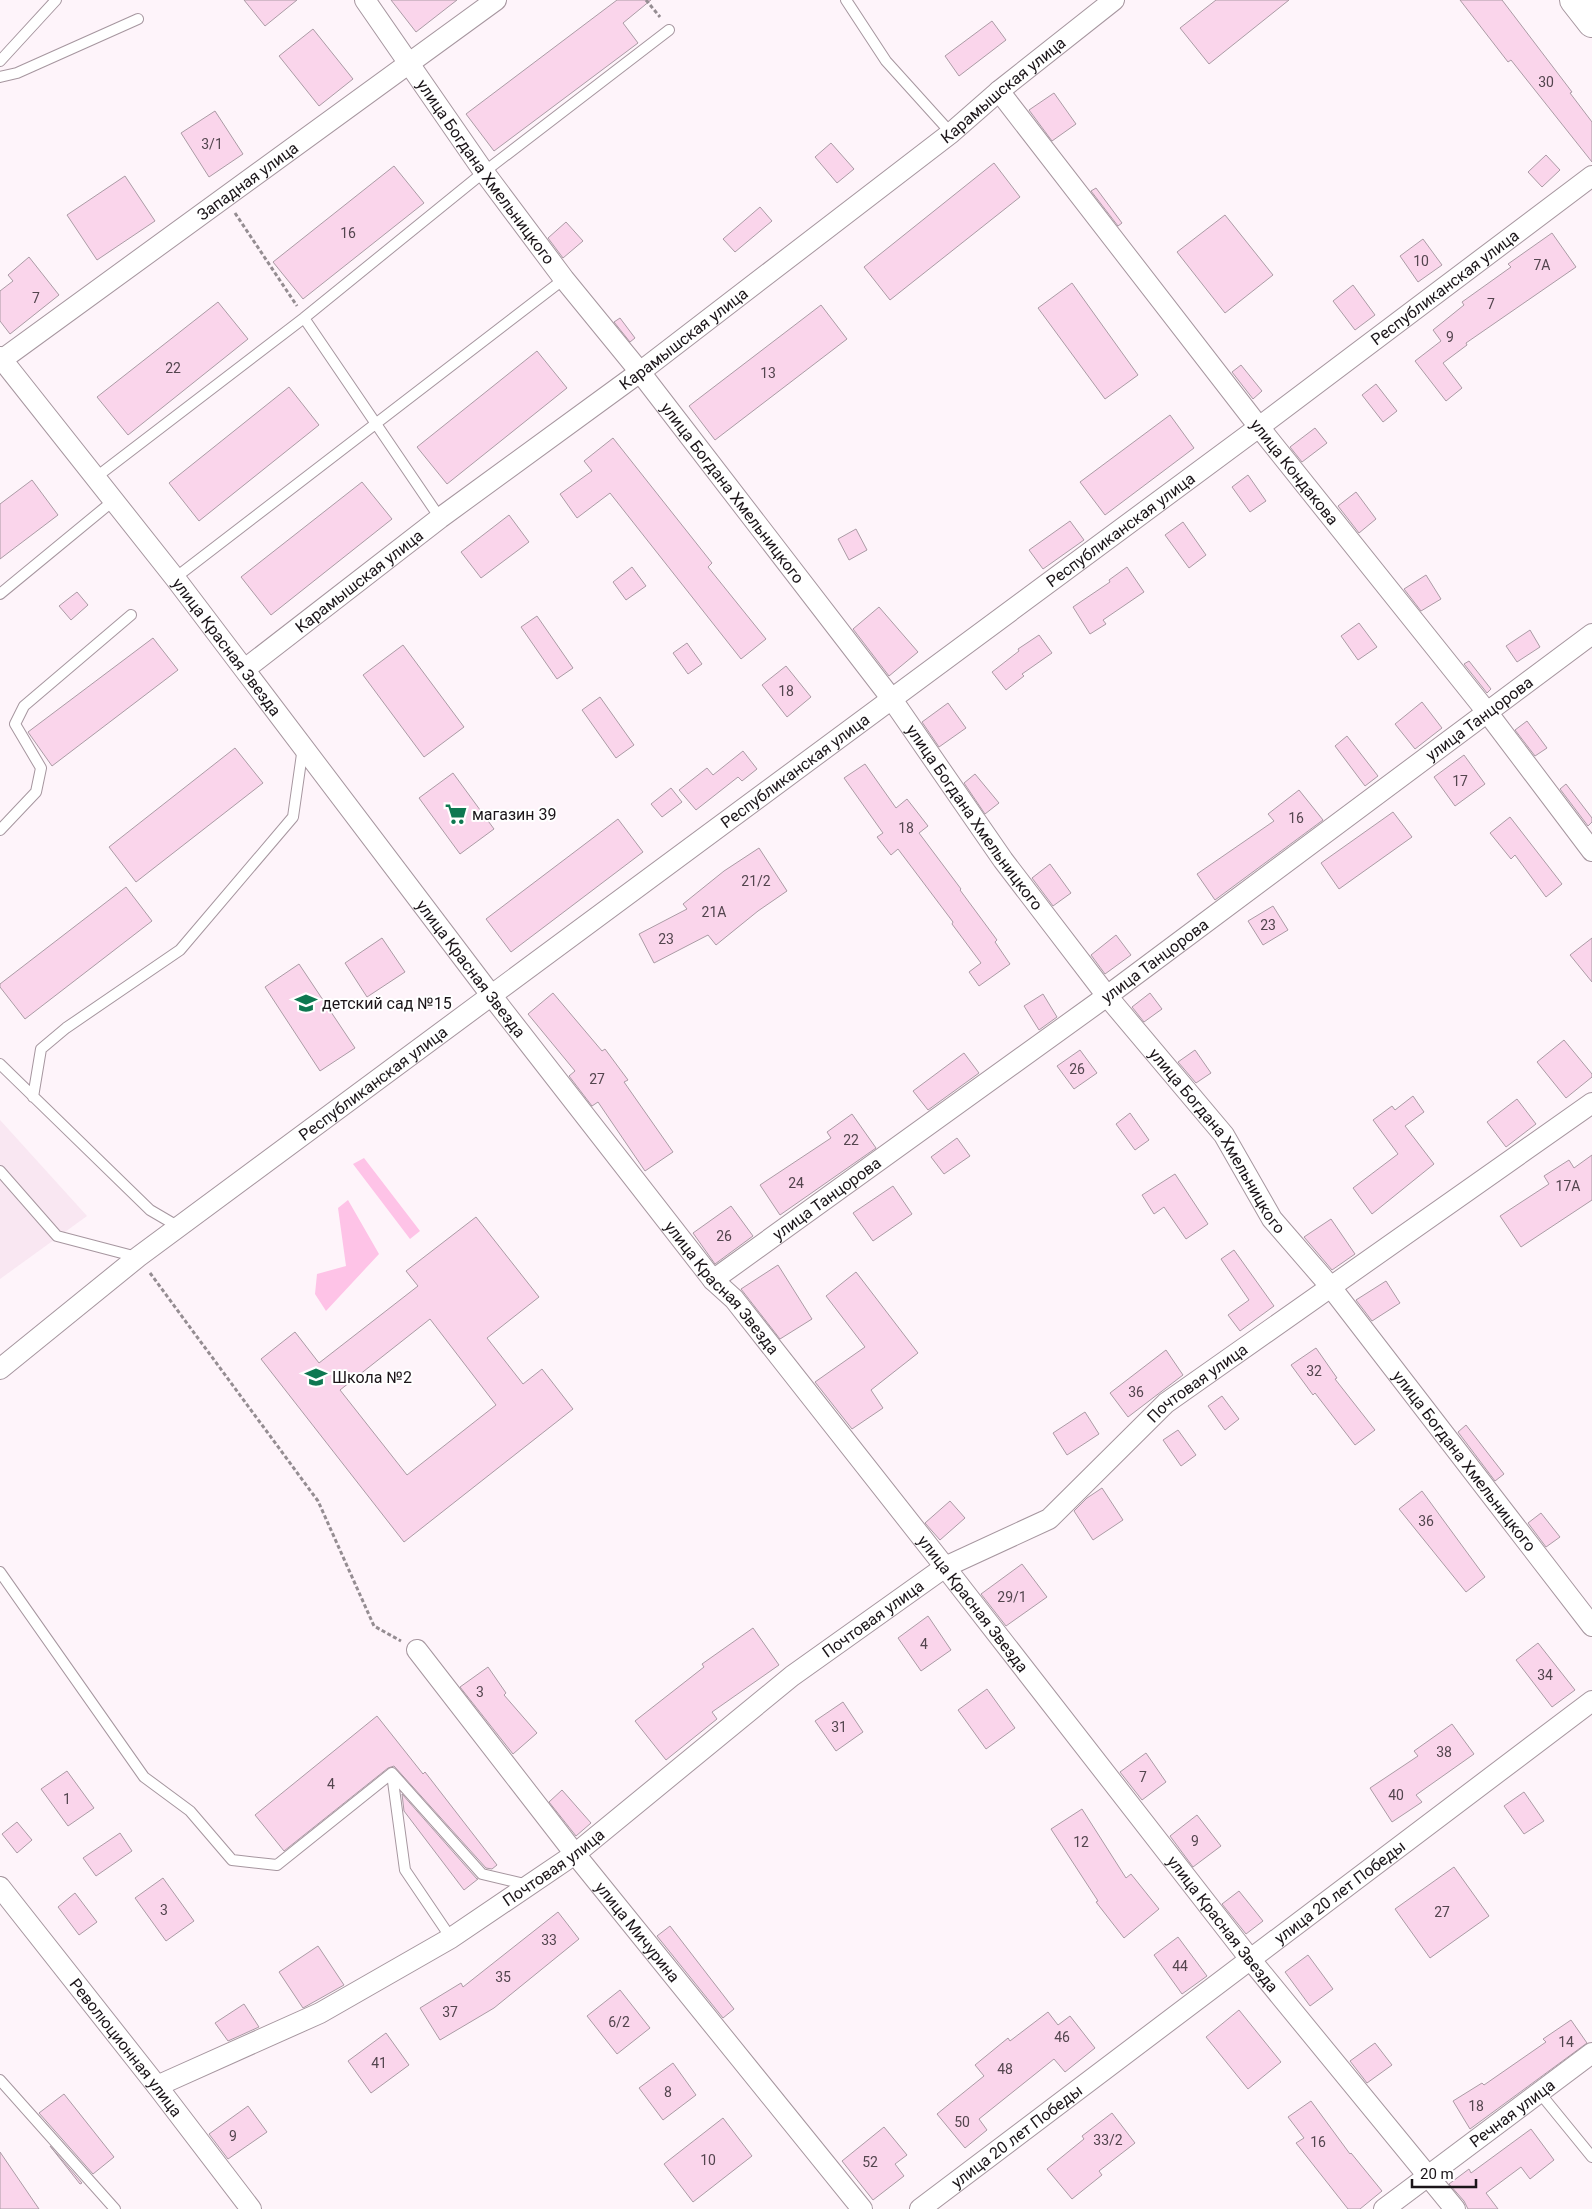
<svg xmlns="http://www.w3.org/2000/svg" width="1592" height="2209" viewBox="0 0 1592 2209" font-family="Roboto,sans-serif">
	<rect width="100%" height="100%" fill="#fef4fa"/>
	<!-- built -->
	<path fill="#f9e7f2" d="M0 1120 87 1216 0 1279Z"/>
	<!-- green -->
	<path fill="#fec3e7" d="M364 1158 420 1231 410 1239 353 1164Z
		M348 1200 379 1254 326 1311 315 1294 317 1274 346 1266 338 1208Z"/>
	<!-- building -->
	<path fill="#fad5eb" stroke="#ab9ba5" fill-rule="evenodd" d="M244 0H297L265 26Z
		M391 0H457L416 32Z
		M617 0H651L623 23 638 43 494 151 466 114Z
		M1216 0H1289L1209 64 1180 28Z
		M1460 0H1502L1572 92 1570 93 1592 122V162L1511 60 1508 62Z
		M992 21 1006 40 959 76 945 56Z
		M313 29 353 79 319 106 279 56Z
		M1054 93 1076 124 1052 141 1029 110Z
		M215 111 243 154 209 177 181 133Z
		M831 143 854 169 837 183 815 157Z
		M1546 155 1560 170 1542 187 1528 172Z
		M994 163 1020 197 890 300 864 267Z
		M394 166 424 203 303 299 273 262Z
		M125 176 155 221 97 260 67 215Z
		M1096 188 1122 223 1118 226 1091 191Z
		M760 207 772 221 735 252 723 239Z
		M1225 215 1273 275 1225 313 1177 252Z
		M566 222 583 241 563 258 548 238Z
		M1552 233 1576 267 1466 343 1467 345 1443 363 1462 388 1446 401 1415 361 1441 341 1433 330 1464 305 1462 302 1511 267 1508 264Z
		M1423 239 1442 265 1418 282 1400 256Z
		M29 257 59 295 10 334 0 321V291L13 281 8 275Z
		M1072 283 1138 375 1105 399 1038 308Z
		M1353 285 1375 315 1355 330 1333 301Z
		M218 302 248 339 128 435 97 397Z
		M821 305 847 339 715 440 689 406Z
		M620 318 635 338 630 342 614 322Z
		M537 351 567 388 447 484 417 447Z
		M1241 365 1262 391 1253 399 1232 372Z
		M1376 384 1397 411 1383 422 1362 395Z
		M289 387 319 425 199 521 169 483Z
		M1170 415 1194 448 1105 515 1080 482Z
		M1315 428 1327 443 1302 462 1290 447Z
		M613 438 712 563 708 567 766 639 741 659 610 493 577 518 560 494 592 471 584 461Z
		M1248 475 1266 501 1250 512 1232 487Z
		M32 480 58 515 0 559V504Z
		M362 482 392 519 271 615 241 577Z
		M1356 492 1376 519 1359 533 1338 506Z
		M509 515 529 542 481 578 461 552Z
		M1070 521 1084 540 1043 569 1029 550Z
		M1183 522 1206 555 1189 568 1165 535Z
		M856 529 867 550 849 560 838 539Z
		M632 567 646 586 626 600 613 582Z
		M1127 567 1144 592 1103 620 1106 624 1090 634 1073 607 1110 582 1109 580Z
		M1426 575 1441 599 1421 611 1404 589Z
		M77 592 88 605 71 620 59 606Z
		M879 607 918 652 889 676 853 629Z
		M537 616 573 668 557 679 521 627Z
		M1359 623 1377 647 1358 660 1341 636Z
		M1530 630 1540 647 1517 662 1506 646Z
		M1039 635 1052 653 1022 674 1024 676 1006 690 992 672 1019 651 1018 649Z
		M153 638 178 670 52 766 28 732Z
		M687 643 702 664 688 674 673 653Z
		M403 645 464 727 424 757 363 675Z
		M1469 661 1491 689 1487 693 1464 664Z
		M786 666 811 697 787 717 762 685Z
		M600 697 634 745 616 758 582 710Z
		M1422 702 1442 728 1415 749 1395 724Z
		M948 703 966 728 939 747 922 722Z
		M1527 721 1547 748 1535 756 1515 730Z
		M1347 736 1378 776 1365 786 1335 746Z
		M235 748 263 783 136 882 109 847Z
		M743 751 757 769 742 781 738 777 696 810 679 790 707 768 713 775Z
		M1464 755 1485 784 1455 806 1434 777Z
		M865 764 896 808 907 799 928 826 919 833 961 889 960 890 997 940 995 942 1010 964 979 986 969 972 981 963 952 924 953 922 898 849 891 855 877 837 883 833 844 778Z
		M453 773 494 829 460 854 419 798Z
		M975 774 999 803 985 814 964 783Z
		M1566 784 1592 818V822L1588 826 1560 789Z
		M671 788 682 802 662 817 651 804Z
		M1299 790 1323 820 1215 900 1197 874 1274 821 1268 814Z
		M1393 812 1412 837 1339 889 1321 863Z
		M1510 817 1562 884 1546 897 1515 855 1511 859 1490 833Z
		M618 819 643 852 511 952 486 919Z
		M759 848 787 891 758 911 716 945 708 935 654 963 639 934 687 909 683 904 724 871Z
		M1050 864 1071 893 1053 906 1032 878Z
		M126 887 152 921 25 1019 0 987V984Z
		M1273 906 1288 930 1263 945 1248 921Z
		M1116 935 1131 955 1105 974 1091 955Z
		M382 938 405 972 367 997 345 963Z
		M1592 938V982L1570 955Z
		M299 964 355 1048 320 1071 265 987Z
		M553 993 602 1051 605 1049 628 1080 624 1082 673 1152 645 1171 598 1102 592 1106 569 1076 575 1071 528 1014Z
		M1150 993 1162 1009 1144 1022 1132 1007Z
		M1043 994 1057 1017 1039 1030 1024 1006Z
		M1564 1040 1592 1074V1077L1566 1098 1537 1062Z
		M1080 1050 1097 1073 1074 1089 1057 1066Z
		M1195 1050 1211 1073 1196 1083 1178 1062Z
		M964 1053 979 1073 928 1110 913 1091Z
		M1413 1096 1424 1112 1405 1126 1434 1164 1372 1214 1353 1188 1398 1154 1373 1120 1392 1106 1395 1110Z
		M1517 1099 1536 1124 1506 1147 1487 1122Z
		M1130 1113 1149 1140 1135 1150 1116 1124Z
		M852 1114 876 1148 780 1215 760 1185 831 1138 827 1132Z
		M957 1138 970 1156 944 1174 931 1157Z
		M1592 1155V1200L1521 1247 1500 1216 1549 1184 1544 1176 1569 1160 1574 1168Z
		M1175 1174 1208 1224 1186 1239 1164 1207 1154 1214 1142 1195Z
		M893 1186 912 1214 873 1241 853 1213Z
		M731 1206 753 1236 715 1264 693 1233Z
		M476 1217 539 1297 487 1338 523 1384 542 1369 573 1409 404 1542 261 1359 295 1332 319 1363 418 1286 406 1271ZM430 1319 496 1405 407 1475 340 1390Z
		M1331 1219 1355 1254 1332 1270 1304 1237Z
		M1234 1250 1274 1306 1240 1331 1228 1315 1249 1300 1221 1259Z
		M778 1265 812 1319 780 1339 741 1289Z
		M856 1272 918 1353 871 1390 883 1408 852 1429 815 1382 865 1347 826 1296Z
		M1386 1281 1400 1303 1372 1321 1356 1300Z
		M1316 1348 1337 1378 1335 1379 1375 1430 1355 1445 1315 1393 1313 1395 1291 1365Z
		M1166 1350 1183 1375 1128 1417 1110 1393Z
		M1222 1396 1239 1419 1225 1430 1208 1406Z
		M1085 1412 1099 1434 1067 1455 1053 1433Z
		M1466 1425 1504 1474 1495 1481 1458 1432Z
		M1178 1430 1196 1455 1181 1466 1163 1440Z
		M1102 1488 1123 1520 1093 1540 1074 1511 1087 1498Z
		M1422 1491 1485 1577 1466 1592 1399 1509Z
		M950 1501 965 1518 940 1540 925 1523Z
		M1541 1513 1560 1537 1546 1547 1528 1523Z
		M1022 1564 1047 1597 1006 1626 981 1594Z
		M928 1616 951 1650 921 1671 898 1638Z
		M753 1628 779 1665 712 1712 717 1719 666 1760 635 1721 704 1667 702 1664Z
		M1538 1643 1575 1690 1552 1707 1516 1660Z
		M488 1667 506 1693 504 1695 537 1733 513 1754 460 1687Z
		M987 1689 1015 1728 986 1749 958 1710Z
		M843 1702 863 1732 836 1751 815 1721Z
		M377 1716 423 1774 425 1772 497 1865 492 1869 486 1868 394 1766 388 1768 284 1851 255 1815Z
		M1452 1724 1474 1754 1416 1795 1422 1802 1392 1822 1370 1788 1418 1756 1414 1751Z
		M1146 1753 1166 1782 1142 1800 1120 1772Z
		M67 1771 94 1808 68 1826 41 1789Z
		M562 1790 591 1823 576 1836 549 1802Z
		M1524 1792 1544 1821 1524 1834 1504 1806Z
		M402 1794 477 1879H478L464 1890 404 1811Z
		M1082 1809 1126 1878 1131 1874 1159 1909 1124 1938 1096 1902 1098 1901 1051 1829Z
		M1197 1815 1221 1846 1193 1867 1170 1836Z
		M17 1822 32 1840 17 1853 2 1834Z
		M120 1833 132 1851 96 1876 83 1858Z
		M1454 1867 1489 1916 1430 1958 1395 1909Z
		M163 1878 194 1921 166 1941 135 1898Z
		M1239 1891 1263 1921 1246 1934 1222 1904Z
		M75 1893 97 1922 79 1935 58 1907Z
		M558 1912 579 1939 494 2008 440 2040 420 2008 461 1983 463 1987Z
		M670 1926 734 2009 723 2018 657 1936Z
		M1178 1937 1207 1976 1182 1994 1154 1955Z
		M318 1946 344 1985 303 2008 279 1972Z
		M1308 1955 1333 1989 1310 2006 1285 1972Z
		M620 1990 650 2028 617 2054 587 2016Z
		M244 2004 259 2027 228 2041 215 2023Z
		M1239 2010 1281 2062 1248 2089 1206 2037Z
		M1048 2012 1058 2025 1070 2016 1095 2048 1065 2072 1054 2059 979 2119 987 2130 965 2148 937 2114 984 2076 975 2065 1008 2038 1010 2041Z
		M1571 2020 1587 2043 1470 2129 1453 2101 1482 2083 1484 2085 1546 2042 1543 2039Z
		M386 2033 409 2065 371 2093 348 2061Z
		M1375 2043 1392 2065 1367 2083 1350 2061Z
		M673 2063 696 2095 663 2120 639 2088Z
		M64 2094 114 2157 93 2174 39 2113Z
		M1311 2101 1350 2154 1351 2153 1382 2191 1360 2209H1348L1296 2143 1304 2138 1288 2117Z
		M248 2106 267 2132 228 2159 209 2134Z
		M1112 2113 1135 2143 1099 2171 1102 2175 1072 2199 1047 2169 1084 2139 1082 2136Z
		M723 2118 752 2156 693 2202 664 2164Z
		M884 2127 907 2155 895 2164 904 2176 873 2200 842 2161Z
		M1531 2129 1554 2160 1530 2179 1521 2167 1486 2193 1498 2209H1468L1464 2201 1449 2184 1469 2169 1471 2173Z
		M50 2146 82 2183 80 2184Z
		M0 2152 39 2209H0Z"/>
	<g fill="none" stroke-linecap="round" stroke-linejoin="round">
		<!-- lane casing -->
		<g stroke="#a6969f" stroke-width="12">
			<path id="lane" d="M846 0 886 61 951 133
				M0 61 56 0
				M0 77 17 73 138 19
				M304 318 440 518
				M95 478 304 318 484 172 669 30
				M175 578 564 279
				M0 594 113 501
				M0 830 36 792 41 768 15 724 24 706 131 615
				M0 1064 150 1210 179 1227
				M33 1097 41 1049 66 1028 180 950 293 817 303 747
				M0 1171 57 1236 137 1257
				M0 1572 144 1777 190 1811 232 1860 277 1865 392 1773 482 1874 529 1885
				M392 1774 405 1870 451 1938
				M0 2080 115 2209
				M1539 2092 1592 2157"/>
		</g>
		<!-- street casing -->
		<g stroke="#a6969f" stroke-width="22">
			<g id="street">
				<path id="s1" d="M365 0 484 172 564 279 640 372 891 698 1003 860 1107 996 1224 1135 1272 1219 1330 1286 1592 1626"/>
				<path id="s2" d="M999 91 1259 427 1487 712 1592 851"/>
				<path id="s3" d="M0 357 175 578 491 995 713 1280 734 1299 945 1567 1250 1959 1455 2209"/>
				<path id="s4" d="M0 361 496 0"/>
				<path id="s5" d="M245 669 440 518 640 372 951 133 999 91 1114 0"/>
				<path id="s6" d="M713 1280 1107 996 1592 634"/>
				<path id="s7" d="M0 1369 138 1257 1259 427 1592 176"/>
				<path id="s8" d="M417 1650 575 1854 862 2209"/>
				<path id="s9" d="M0 1887 157 2086 251 2209"/>
				<path id="s10" d="M157 2086 320 2013 451 1938 575 1854 792 1676 945 1567 1049 1519 1166 1403 1592 1103"/>
				<path id="s11" d="M920 2209 1592 1701"/>
				<path id="s12" d="M1384 2209 1592 2053"/>
			</g>
		</g>
		<!-- secondary casing -->
		<g stroke="#a6969f" stroke-width="30">
			<path id="secondary" d="M1574 0 1592 23"/>
		</g>
		<!-- path -->
		<path stroke="#958d92" stroke-width="3" stroke-dasharray="4 2.5" stroke-linecap="butt" d="M646 0 660 17
			M235 213 297 306
			M150 1273 318 1501 374 1626 401 1641"/>
		<!-- lane -->
		<use href="#lane" stroke="#fff" stroke-width="10"/>
		<!-- street -->
		<use href="#street" stroke="#fff" stroke-width="20"/>
		<!-- secondary -->
		<use href="#secondary" stroke="#fff" stroke-width="28"/>
	</g>
	<!-- icons -->
	<defs>
		<g id="supermarket-bare" transform="scale(1.725)"><path d="M-6-5.5h2.5l.6 2H6L4.5 2H-2.5L-4.4-4H-6ZM-1.5 3.2a1.3 1.3 0 1 0 .1 0ZM3 3.2a1.3 1.3 0 1 0 .1 0Z" fill="#0e7851" stroke="#fff" stroke-width="2.5" paint-order="stroke"/></g>
		<g id="school-bare" transform="scale(1.725)"><path d="M0-5L7-2L0 1L-7-2ZM-4 1L0 2.5L4 1V4Q0 6-4 4Z" fill="#0e7851" stroke="#fff" stroke-width="2.5" paint-order="stroke"/></g>
	</defs>
	<g fill-rule="evenodd">
		<use href="#supermarket-bare" x="456" y="814"/>
		<use href="#school-bare" x="306" y="1003"/>
		<use href="#school-bare" x="316" y="1377"/>
	</g>
	<g text-anchor="middle" stroke-width="4" stroke-linejoin="round" paint-order="stroke">
		<!-- number labels -->
		<g font-size="14" fill="#53454e">
			<text x="1546" y="87">30</text>
			<text x="212" y="149">3/1</text>
			<text x="348" y="238">16</text>
			<text x="1421" y="266">10</text>
			<text x="1542" y="270">7А</text>
			<text x="36" y="303">7</text>
			<text x="1491" y="309">7</text>
			<text x="1450" y="342">9</text>
			<text x="173" y="373">22</text>
			<text x="768" y="378">13</text>
			<text x="786" y="696">18</text>
			<text x="1460" y="786">17</text>
			<text x="1296" y="823">16</text>
			<text x="906" y="833">18</text>
			<text x="756" y="886">21/2</text>
			<text x="714" y="917">21А</text>
			<text x="1268" y="930">23</text>
			<text x="666" y="944">23</text>
			<text x="1077" y="1074">26</text>
			<text x="597" y="1084">27</text>
			<text x="851" y="1145">22</text>
			<text x="796" y="1188">24</text>
			<text x="1568" y="1191">17А</text>
			<text x="724" y="1241">26</text>
			<text x="1314" y="1376">32</text>
			<text x="1136" y="1397">36</text>
			<text x="1426" y="1526">36</text>
			<text x="1012" y="1602">29/1</text>
			<text x="924" y="1649">4</text>
			<text x="1545" y="1680">34</text>
			<text x="480" y="1697">3</text>
			<text x="839" y="1732">31</text>
			<text x="1444" y="1757">38</text>
			<text x="1143" y="1782">7</text>
			<text x="331" y="1789">4</text>
			<text x="1396" y="1800">40</text>
			<text x="67" y="1804">1</text>
			<text x="1195" y="1846">9</text>
			<text x="1081" y="1847">12</text>
			<text x="164" y="1915">3</text>
			<text x="1442" y="1917">27</text>
			<text x="549" y="1945">33</text>
			<text x="1180" y="1971">44</text>
			<text x="503" y="1982">35</text>
			<text x="450" y="2017">37</text>
			<text x="619" y="2027">6/2</text>
			<text x="1062" y="2042">46</text>
			<text x="1566" y="2047">14</text>
			<text x="379" y="2068">41</text>
			<text x="1005" y="2074">48</text>
			<text x="668" y="2097">8</text>
			<text x="1476" y="2111">18</text>
			<text x="962" y="2127">50</text>
			<text x="233" y="2141">9</text>
			<text x="1108" y="2145">33/2</text>
			<text x="1318" y="2147">16</text>
			<text x="708" y="2165">10</text>
			<text x="870" y="2167">52</text>
		</g>
		<!-- street labels -->
		<g font-size="16" fill="#1b1519" stroke="#fff">
			<text dy="6" stroke="none"><textPath href="#s5" startOffset="954">Карамышская улица</textPath></text>
			<text dy="6" stroke="none"><textPath href="#s1" startOffset="210">улица Богдана Хмельницкого</textPath></text>
			<text dy="6" stroke="none"><textPath href="#s4" startOffset="306">Западная улица</textPath></text>
			<text dy="6" stroke="none"><textPath href="#s7" startOffset="1805">Республиканская улица</textPath></text>
			<text dy="6" stroke="none"><textPath href="#s5" startOffset="549">Карамышская улица</textPath></text>
			<text dy="6" stroke="none"><textPath href="#s2" startOffset="482">улица Кондакова</textPath></text>
			<text dy="6" stroke="none"><textPath href="#s1" startOffset="615">улица Богдана Хмельницкого</textPath></text>
			<text dy="6" stroke="none"><textPath href="#s7" startOffset="1400">Республиканская улица</textPath></text>
			<text dy="6" stroke="none"><textPath href="#s5" startOffset="144">Карамышская улица</textPath></text>
			<text dy="6" stroke="none"><textPath href="#s3" startOffset="368">улица Красная Звезда</textPath></text>
			<text dy="6" stroke="none"><textPath href="#s6" startOffset="950">улица Танцорова</textPath></text>
			<text dy="6" stroke="none"><textPath href="#s7" startOffset="995">Республиканская улица</textPath></text>
			<text dy="6" stroke="none"><textPath href="#s1" startOffset="1020">улица Богдана Хмельницкого</textPath></text>
			<text dy="6" stroke="none"><textPath href="#s6" startOffset="545">улица Танцорова</textPath></text>
			<text dy="6" stroke="none"><textPath href="#s3" startOffset="772">улица Красная Звезда</textPath></text>
			<text dy="6" stroke="none"><textPath href="#s7" startOffset="470">Республиканская улица</textPath></text>
			<text dy="6" stroke="none"><textPath href="#s1" startOffset="1425">улица Богдана Хмельницкого</textPath></text>
			<text dy="6" stroke="none"><textPath href="#s6" startOffset="140">улица Танцорова</textPath></text>
			<text dy="6" stroke="none"><textPath href="#s3" startOffset="1178">улица Красная Звезда</textPath></text>
			<text dy="6" stroke="none"><textPath href="#s10" startOffset="1264">Почтовая улица</textPath></text>
			<text dy="6" stroke="none"><textPath href="#s1" startOffset="1830">улица Богдана Хмельницкого</textPath></text>
			<text dy="6" stroke="none"><textPath href="#s3" startOffset="1582">улица Красная Звезда</textPath></text>
			<text dy="6" stroke="none"><textPath href="#s10" startOffset="859">Почтовая улица</textPath></text>
			<text dy="6" stroke="none"><textPath href="#s10" startOffset="454">Почтовая улица</textPath></text>
			<text dy="6" stroke="none"><textPath href="#s11" startOffset="526">улица 20 лет Победы</textPath></text>
			<text dy="6" stroke="none"><textPath href="#s3" startOffset="1988">улица Красная Звезда</textPath></text>
			<text dy="6" stroke="none"><textPath href="#s8" startOffset="358">улица Мичурина</textPath></text>
			<text dy="6" stroke="none"><textPath href="#s9" startOffset="204">Революционная улица</textPath></text>
			<text dy="6" stroke="none"><textPath href="#s12" startOffset="160">Речная улица</textPath></text>
			<text dy="6" stroke="none"><textPath href="#s11" startOffset="121">улица 20 лет Победы</textPath></text>
		</g>
		<!-- poi labels -->
		<g font-size="16" fill="#1b1519" stroke="#fff" text-anchor="start">
			<text x="472" y="820">магазин 39</text>
			<text x="322" y="1009">детский сад №15</text>
			<text x="332" y="1383">Школа №2</text>
		</g>
	</g>
	<!-- scale -->
	<path d="M1412 2179v8h64v-8" fill="none" stroke="#1b1519" stroke-width="2.5"/>
	<text x="1420" y="2179" font-size="15" fill="#1b1519" stroke="#ffffff" stroke-width="4" paint-order="stroke">20 m</text>
</svg>
